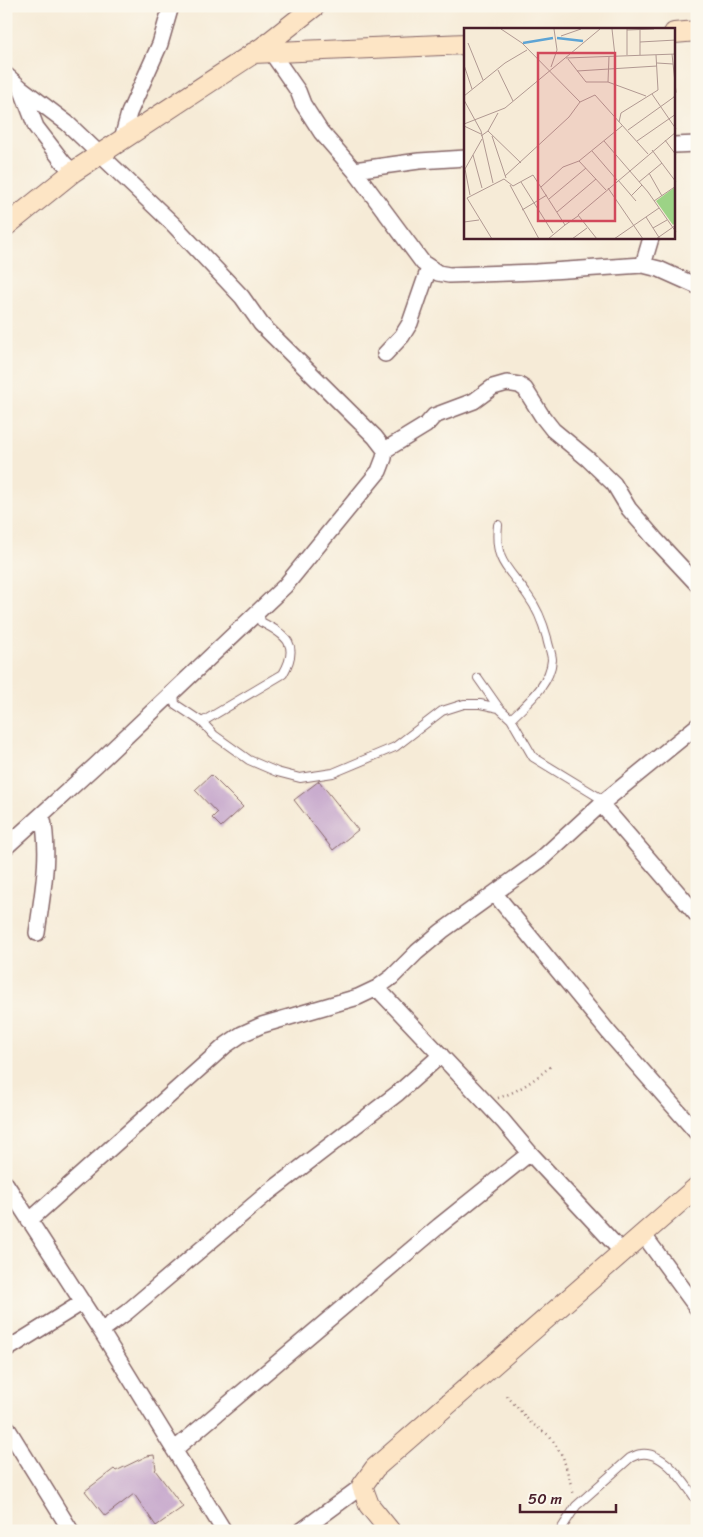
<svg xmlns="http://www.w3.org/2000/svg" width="703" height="1537" viewBox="0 0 703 1537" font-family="Sriracha,sans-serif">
	<rect width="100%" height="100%" fill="#fbf7ec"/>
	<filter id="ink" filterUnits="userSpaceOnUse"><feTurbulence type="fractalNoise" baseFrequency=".02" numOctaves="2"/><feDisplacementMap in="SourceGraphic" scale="10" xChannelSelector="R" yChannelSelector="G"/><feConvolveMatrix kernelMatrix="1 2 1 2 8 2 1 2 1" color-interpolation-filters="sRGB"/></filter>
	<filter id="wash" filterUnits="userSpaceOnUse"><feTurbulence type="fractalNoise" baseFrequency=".0096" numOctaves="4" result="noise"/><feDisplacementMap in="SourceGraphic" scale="20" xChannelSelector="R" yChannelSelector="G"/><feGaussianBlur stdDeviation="1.12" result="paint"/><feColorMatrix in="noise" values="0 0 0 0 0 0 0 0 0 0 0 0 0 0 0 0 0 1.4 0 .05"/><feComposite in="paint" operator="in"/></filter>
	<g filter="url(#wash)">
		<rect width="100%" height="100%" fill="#f6ebd7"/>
		<g id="blocks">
			<!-- building -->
			<path fill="#c8aacd" d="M211 775 243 807 221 827 212 818 217 813 195 790Z
				M319 781 358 830 333 850 294 800Z
				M154 1455 156 1469 155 1470 183 1507 156 1526 134 1494 105 1516 85 1491 114 1469 116 1471 147 1456Z"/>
		</g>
	</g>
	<g filter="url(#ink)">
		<use href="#blocks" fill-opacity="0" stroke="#866667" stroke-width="1"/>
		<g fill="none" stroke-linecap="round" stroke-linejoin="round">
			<!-- lane casing -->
			<g stroke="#866667" stroke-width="10">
				<path id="lane" d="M498 525C494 563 509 568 528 596 537 608 543 623 547 638 548 645 552 654 552 660 550 685 527 703 511 719
					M478 678 499 708 511 719 533 757 605 801
					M174 692 175 704 202 722 214 735 249 760 277 772 300 778 333 773 395 747 442 711 464 704H480L499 708
					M202 722 283 674C300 645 287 635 261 622L259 612
					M560 1531 576 1506 630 1458C633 1457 637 1454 641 1454 664 1451 686 1484 697 1501"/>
			</g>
			<!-- street casing -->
			<g stroke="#866667" stroke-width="18">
				<path id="street" d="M271 52 298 91 303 104 321 132 354 170 423 263 438 273 449 275 536 272 643 265 659 269 697 286
					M6 75 21 88 67 123 173 224 242 297 261 324 375 437 385 450 384 458 379 471 285 586 96 765 6 847
					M21 88 36 127 63 162 73 172
					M122 139 129 113 160 44 171 6
					M674 145 697 144
					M354 170 419 161 466 158
					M643 265 651 238
					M385 354 402 336 410 323 429 268
					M385 450 426 425 434 416 474 401 493 387 507 383 519 385 525 389 542 416 553 430 588 459 614 484 629 509 655 539 697 584
					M601 804 697 915
					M495 894 610 1034 697 1133
					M37 933C42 895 51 854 42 815
					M377 988 503 1121 530 1153 622 1252
					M6 1184 101 1331 224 1531
					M29 1221 226 1045 242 1034 262 1025 358 997 377 988 392 977 417 952 442 931 539 861 601 804 697 726
					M643 1234 697 1308
					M101 1331 127 1312 264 1196 398 1093 441 1055
					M6 1350 83 1302
					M6 1426 71 1531
					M174 1450 439 1226 530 1153
					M301 1531 362 1486"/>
			</g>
			<!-- secondary casing -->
			<g stroke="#866667" stroke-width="22">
				<path id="secondary" d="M674 33 697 31
					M253 53 466 44
					M6 226 73 172 263 47 315 6
					M390 1531 369 1505 362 1486 375 1468 697 1187"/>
			</g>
			<!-- path -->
			<path stroke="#866667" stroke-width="2.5" stroke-dasharray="1 4" stroke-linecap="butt" d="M498 1098C518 1092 536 1079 552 1065
				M507 1396 531 1423 550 1436 563 1457 574 1495"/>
			<!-- lane -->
			<use href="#lane" stroke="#fff" stroke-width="8"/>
			<!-- street -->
			<use href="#street" stroke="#fff" stroke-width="15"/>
			<!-- secondary -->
			<use href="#secondary" stroke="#fde5c5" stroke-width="20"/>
		</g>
	</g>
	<!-- overview -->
	<g transform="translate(464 28)">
		<rect width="211" height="211" fill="#f6ebd7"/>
		<path d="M211 159V195L209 197 192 173Z" fill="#9cd386"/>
		<path fill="none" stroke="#5ea4d4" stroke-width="2.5" d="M93 10 119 13M59 15 89 10"/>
		<path fill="none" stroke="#b19992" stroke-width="1" d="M37 1 58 15 116 74 105 89 41 148M148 1 151 28M163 1V27M176 1V27M163 2 190 1M97 8 117 1M176 14 212 12M4 15 19 52M208 26 212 64M102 30 212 26M104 31 122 54H144L182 68M193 35 209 36M0 37 8 61M87 39 93 22 90 1M34 42 49 73M113 43 193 38M144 54 145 28M188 66 212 101M0 68 41 35 63 22M0 72 17 103 29 155M116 74 131 67 184 126M155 94 157 85 194 62 192 27M0 96 41 80 136 1M0 98 17 106M164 102 210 69 212 64M24 103 57 135M17 108 24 103 34 85M28 108 42 150M201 112 212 127M140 113 184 164 212 204M173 113 212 86M188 122 212 154M128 123 153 152M9 127 18 160M115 133 142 162M185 145 198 168M154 152 172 173M57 154 89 205M175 154 198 135M46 157 75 211M77 159 99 139 115 133 158 98M144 160 179 211M6 167 1 141 18 111M167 168 178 157M85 171 122 140M190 173 212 158M58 182 83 167M93 184 132 151M182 189 196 211M0 194 15 192M189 200 203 192M28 211 3 170 40 151 49 158 69 147 101 197 114 188M84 211 101 197M108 211 123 200M133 211 114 187 212 104M150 211 195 180M192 211 212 197"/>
		<path fill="#d1495b" fill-opacity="0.15" stroke="#d1495b" stroke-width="2.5" d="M74 25H151V193H74Z"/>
		<rect width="211" height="211" fill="none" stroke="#4a1f2b" stroke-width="2.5"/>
	</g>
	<!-- margin -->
	<rect width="703" height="1537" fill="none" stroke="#fbf7ec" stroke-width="25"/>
	<!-- scale -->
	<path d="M520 1504v8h96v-8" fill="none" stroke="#4a1f2b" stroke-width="2.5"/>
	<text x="528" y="1504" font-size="15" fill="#4a1f2b" stroke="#fbf7ec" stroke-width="4" paint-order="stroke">50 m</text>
</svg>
